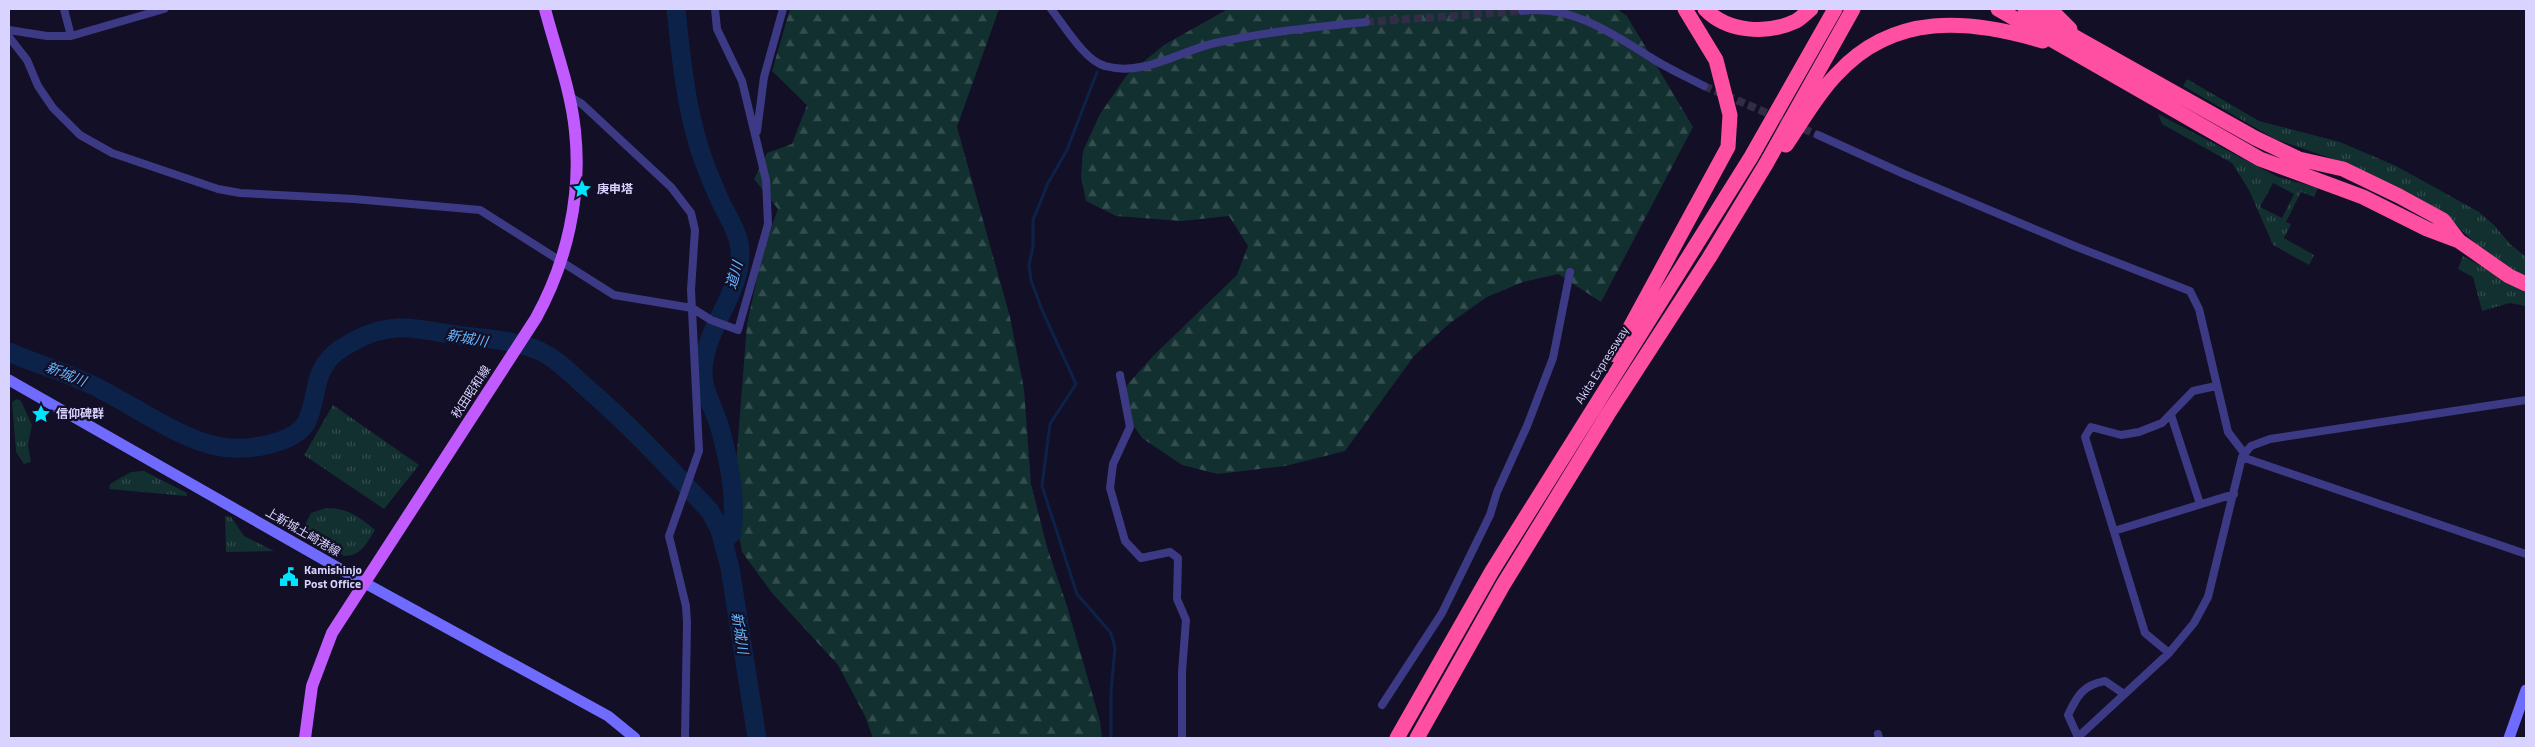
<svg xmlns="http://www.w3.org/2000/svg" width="2535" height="747" viewBox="0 0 2535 747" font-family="'Titillium Web','Noto Sans JP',sans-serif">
	<defs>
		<pattern id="grass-tufts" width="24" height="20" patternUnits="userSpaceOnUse" patternTransform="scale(1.25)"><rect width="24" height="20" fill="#12302f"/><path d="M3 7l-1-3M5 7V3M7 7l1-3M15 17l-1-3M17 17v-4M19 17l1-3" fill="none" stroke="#344d4e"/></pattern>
		<pattern id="forest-firs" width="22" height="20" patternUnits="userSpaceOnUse" patternTransform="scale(1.25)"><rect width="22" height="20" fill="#12302f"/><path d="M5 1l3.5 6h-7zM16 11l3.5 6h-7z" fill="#344d4e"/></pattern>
	</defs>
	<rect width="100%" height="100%" fill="#130f26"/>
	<!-- grass -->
	<path fill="url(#grass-tufts)" fill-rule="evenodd" d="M2187 79 2259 121 2340 142 2396 166 2479 212 2494 225 2510 244 2526 257V277L2485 253 2444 213 2336 160 2275 139 2183 86Z
		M2158 114 2278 177 2318 188 2314 197 2301 192 2286 222 2291 224 2284 238 2314 255 2309 265 2273 245 2249 190 2232 163 2162 124ZM2273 183 2294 194 2282 218 2260 207Z
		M2463 256 2526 291V306L2510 303 2482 311 2473 277 2458 269Z
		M17 399 21 401 32 425 28 445 31 462 24 464 16 452 12 402Z
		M333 405 419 465 384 509 304 455Z
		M144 471 187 493V496L109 489 110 484 131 472Z
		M326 508C347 508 359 516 375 530 367 543 361 556 344 556L302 530 311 513Z
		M225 516 231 517 244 536 274 551 226 552Z"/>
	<!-- forest -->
	<path fill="url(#forest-firs)" d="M790 9H999L957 127 1010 317 1024 389 1031 484 1047 547 1067 606 1100 721 1102 738H873L865 716 838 665 772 593 742 552 733 503 747 324 763 251 778 209 754 179 767 153 792 144 807 105 772 71Z
		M1228 9H1617L1627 16 1693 127 1601 302 1558 274 1523 282 1487 297 1450 323 1414 356 1345 451 1285 466 1218 474 1182 465 1142 438 1124 411 1127 385 1153 356 1237 275 1248 246 1229 216 1182 221 1116 216 1086 201 1081 177 1083 151 1100 114 1127 75 1164 45Z"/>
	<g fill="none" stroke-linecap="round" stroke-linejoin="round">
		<!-- stream -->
		<path stroke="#0c2248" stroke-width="3" d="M1097 72 1067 150 1048 183 1033 220V247L1029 265 1031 280 1042 310 1076 384 1050 424 1042 486 1077 594 1111 633 1115 648 1111 692V738"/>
		<!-- river -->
		<path stroke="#0c2248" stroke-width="19" d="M676 9C681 56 685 101 699 147 704 163 711 180 718 196 725 213 740 233 740 252 741 296 702 331 703 374 703 392 714 408 719 425 729 459 737 497 732 533L724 540
			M9 352C36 364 65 372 92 385 136 405 194 453 244 448 263 447 300 440 308 419 318 395 313 373 334 354 340 348 349 344 356 340 388 323 408 327 443 333 472 338 507 338 535 349 556 357 573 376 589 390 633 428 671 470 710 511L720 530 730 568 757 738"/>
		<!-- street-tunnel -->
		<path stroke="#312d47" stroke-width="8" stroke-dasharray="8 4" stroke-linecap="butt" d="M1366 22 1522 11
			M1704 86 1818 135"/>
		<!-- street -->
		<path stroke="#3d3a85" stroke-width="8" d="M64 9 71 36
			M1051 9C1064 25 1085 61 1105 66 1143 77 1180 51 1215 43 1265 32 1315 27 1366 22
			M1522 11C1571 4 1613 34 1653 59 1669 69 1687 77 1704 86
			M9 30 47 36H71L164 9
			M9 37 27 60 38 86 53 108 80 135 112 153 218 189 240 193 354 199 480 210 614 295 692 308 711 320 738 330 768 224 766 180 742 81 717 29 715 9
			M569 96 582 104 671 187 691 213 695 230 691 290 699 451 669 536 686 606 687 623 685 738
			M757 131 764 77 783 9
			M1818 135 1904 174 2077 247 2190 291 2199 309 2228 432 2244 453
			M1120 375 1130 427 1113 464 1110 488 1125 541 1141 558 1170 552 1178 558 1177 599 1186 620 1182 672V738
			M2171 415 2200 504
			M2242 457 2526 554
			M2114 531 2234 494
			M2169 653 2145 633 2085 437 2091 427 2121 435 2139 432 2162 423 2193 391 2216 386
			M1382 705 1442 613 1490 515 1497 492 1527 426 1553 358 1570 272
			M1878 734 1879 738
			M2078 737 2068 715C2077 696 2083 685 2105 681L2124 694
			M2077 738 2169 653 2194 623 2208 597 2242 457 2251 446 2270 439 2526 400"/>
		<!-- secondary -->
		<path stroke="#6f6bff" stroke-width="11" d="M9 380 363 582 608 716 635 738
			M2509 738 2526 690"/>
		<!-- primary -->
		<path stroke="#c25bff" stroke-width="12" d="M305 738 312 686 332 633 536 318C567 262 582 195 575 131 571 90 555 48 545 9"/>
		<!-- highway -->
		<path stroke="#ff4fa3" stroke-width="15" d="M1705 9C1727 32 1767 35 1796 21 1801 18 1806 13 1811 9
			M1998 9 2260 159 2363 197 2427 229 2459 241 2509 276 2526 284
			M2025 9 2255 138 2299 159 2343 169 2399 196 2443 220 2459 241
			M2050 9 2070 29
			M1786 145C1802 122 1817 94 1837 74 1894 12 1969 19 2043 41
			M1615 355 1728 147 1730 115 1716 60 1685 9
			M1397 738 1492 571 1751 157 1835 9
			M1417 738 1503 585 1608 414 1709 258 1766 164 1853 9"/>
	</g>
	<!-- icons -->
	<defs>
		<g id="sight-bare" transform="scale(1.5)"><path d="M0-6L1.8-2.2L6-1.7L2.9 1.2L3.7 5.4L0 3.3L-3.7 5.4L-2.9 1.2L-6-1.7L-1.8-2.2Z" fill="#00e5ff" stroke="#130f26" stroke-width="2.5" paint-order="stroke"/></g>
		<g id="civic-bare" transform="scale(1.5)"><path d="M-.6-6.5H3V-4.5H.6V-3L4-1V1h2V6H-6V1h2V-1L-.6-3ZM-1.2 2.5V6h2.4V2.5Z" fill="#00e5ff" stroke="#130f26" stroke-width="2.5" paint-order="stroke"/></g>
	</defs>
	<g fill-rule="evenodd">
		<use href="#sight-bare" x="582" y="189"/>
		<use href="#sight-bare" x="41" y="414"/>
		<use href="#civic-bare" x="289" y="577"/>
	</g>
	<g text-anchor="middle" stroke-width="4.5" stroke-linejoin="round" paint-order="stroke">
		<!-- poi labels -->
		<g font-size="12" font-weight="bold" fill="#d9d4ff" stroke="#130f26" text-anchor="start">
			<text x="597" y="193">庚申塔</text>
			<text x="56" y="418">信仰碑群</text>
			<text x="304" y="574">Kamishinjo<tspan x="304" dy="14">Post Office</tspan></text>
		</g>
		<!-- street labels -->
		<g font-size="12" fill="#d9d4ff" stroke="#130f26">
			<text transform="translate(1602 365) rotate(-58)" y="4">Akita Expressway</text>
			<text transform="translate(471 392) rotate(-57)" y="4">秋田昭和線</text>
			<text transform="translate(303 532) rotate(30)" y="4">上新城土崎港線</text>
		</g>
		<!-- water labels -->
		<g font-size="14" font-style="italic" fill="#62b6ff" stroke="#130f26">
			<text transform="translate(734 275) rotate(-74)" y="5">道川</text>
			<text transform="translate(467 338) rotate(10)" y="5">新城川</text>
			<text transform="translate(66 374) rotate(22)" y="5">新城川</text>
			<text transform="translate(740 633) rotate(81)" y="5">新城川</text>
		</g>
	</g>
	<!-- border -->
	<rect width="2535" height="747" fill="none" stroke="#d9d4ff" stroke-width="20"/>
</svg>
